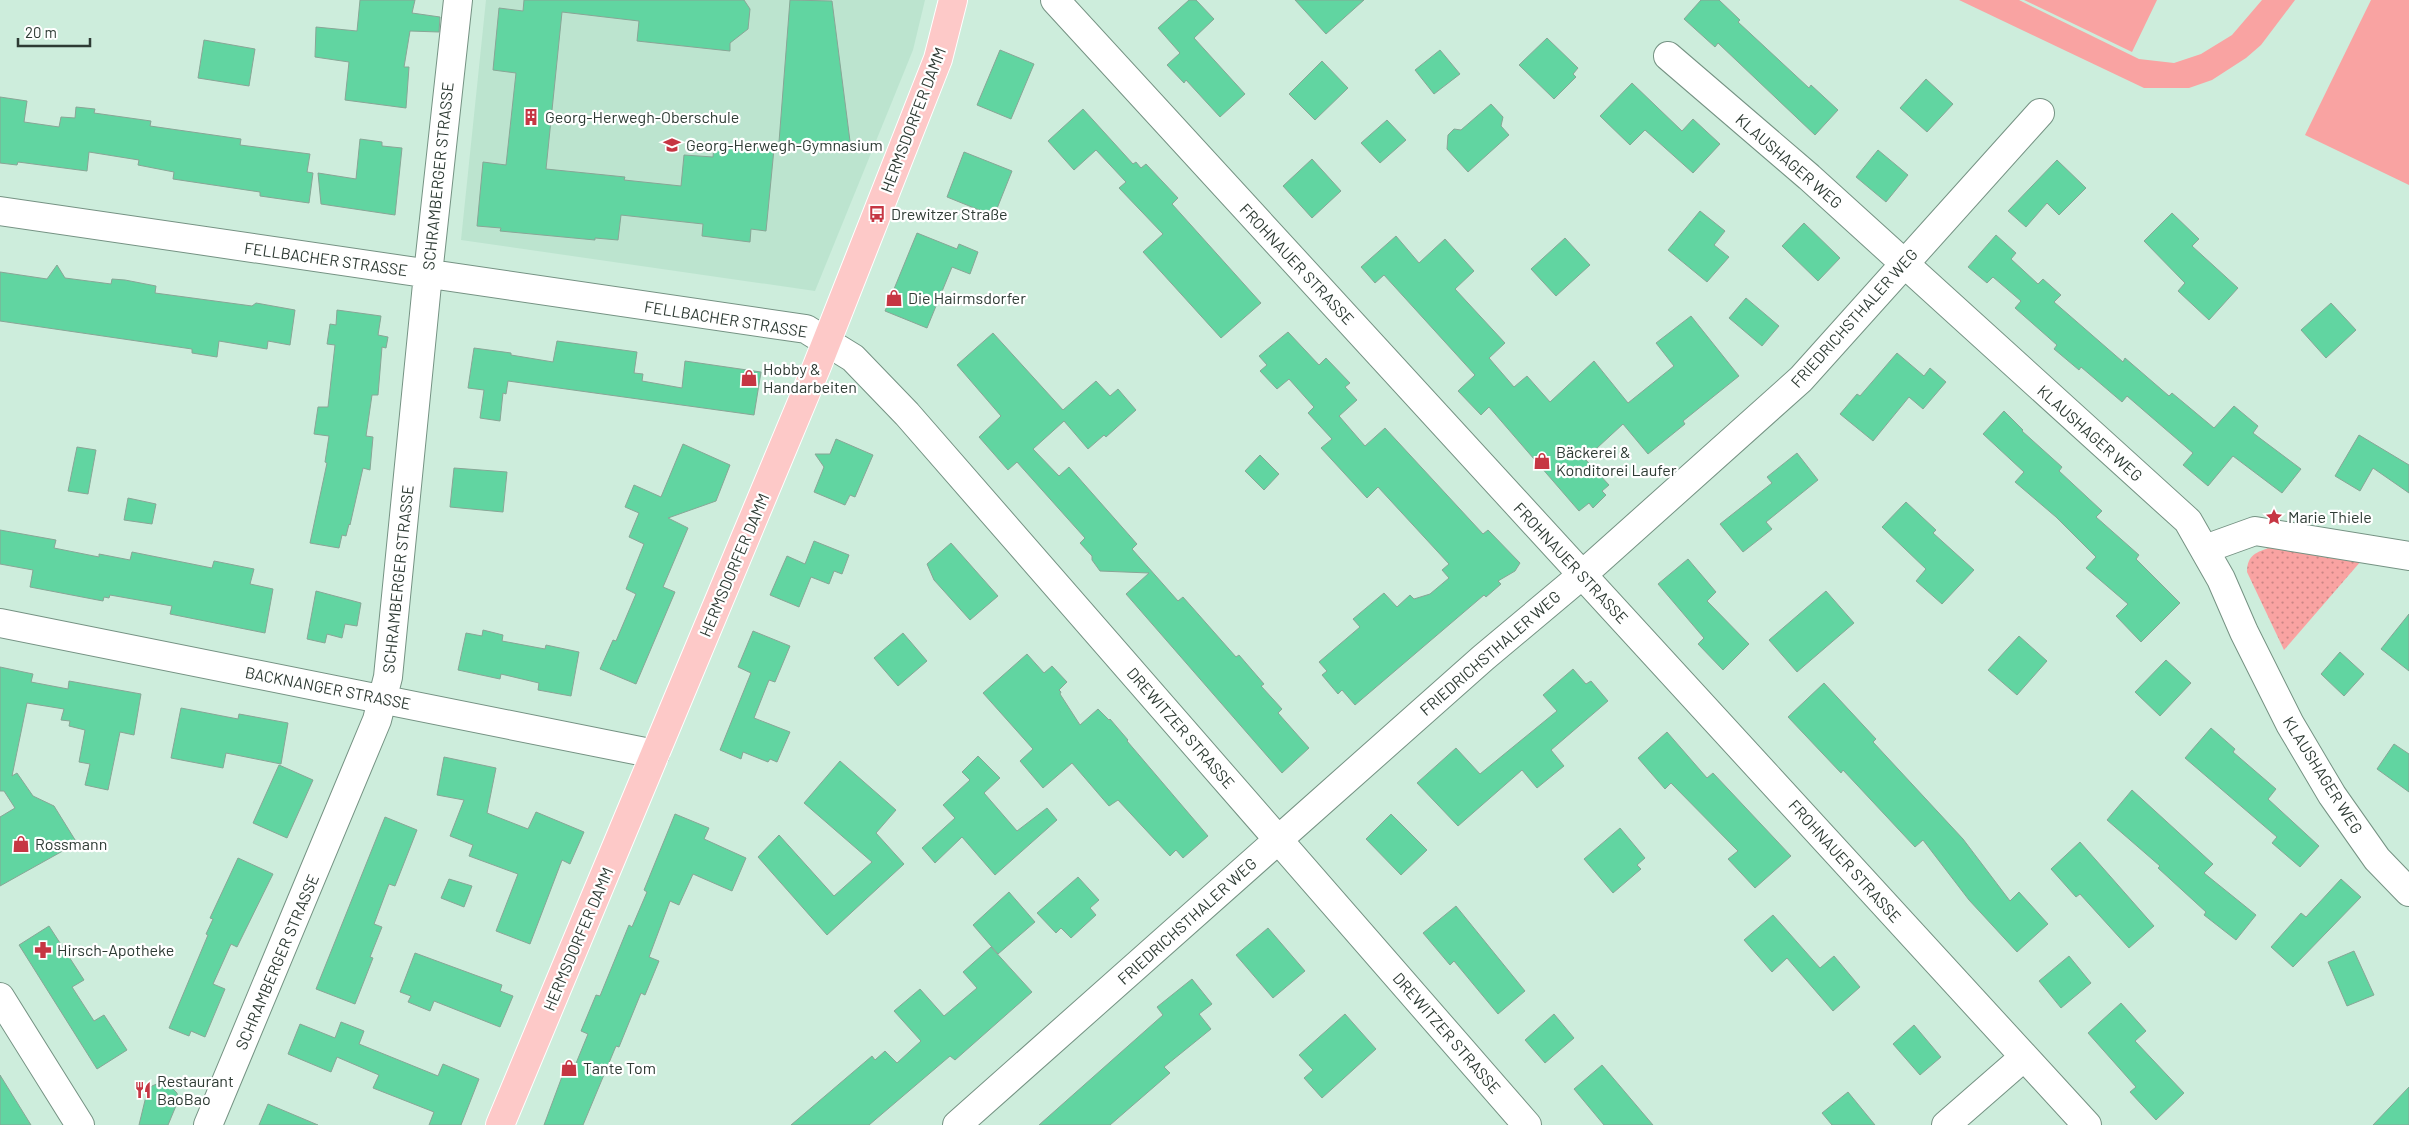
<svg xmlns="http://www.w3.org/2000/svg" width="2409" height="1125" viewBox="0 0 2409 1125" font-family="Barlow,sans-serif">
	<defs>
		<pattern id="grass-dots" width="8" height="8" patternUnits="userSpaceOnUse" patternTransform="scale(1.25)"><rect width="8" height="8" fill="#f9a3a2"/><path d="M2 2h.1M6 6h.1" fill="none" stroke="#ca8685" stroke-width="1.8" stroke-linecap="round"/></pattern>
	</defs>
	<rect width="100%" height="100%" fill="#cdeddc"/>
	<!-- built -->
	<path fill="#bce4cf" d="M486 0H925L913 50 815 291 461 240Z"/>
	<!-- grass -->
	<path fill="url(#grass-dots)" d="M2272 547 2361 561 2284 650 2247 572C2247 555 2256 552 2272 547Z"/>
	<!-- pitch -->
	<path fill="#f9a3a2" d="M1959 0H2019L2139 59 2174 63 2201 54 2232 35 2262 0H2295L2261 45 2246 58 2212 80 2189 88H2144Z
		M2024 0H2157L2132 52Z
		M2371 0H2409V185L2305 135Z"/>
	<!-- building -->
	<path fill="#61d5a1" stroke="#88a696" d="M360 0H415L412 13 440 17 439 32 410 31 404 67H409L406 108 345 100 349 62 315 57 316 27 357 31Z
		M524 0H744L750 9 748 29 730 43V51L637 41 639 21 562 12 546 169 625 177 624 180 681 186 684 155 713 157 714 144 774 149 766 231 751 229 750 242 702 236 703 224 621 215 618 240 595 238V240L500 231 501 228 477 226 483 162 506 165 516 73 493 70 499 8 523 11Z
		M790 0 832 1 851 149 779 142Z
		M1189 0H1196L1214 19 1194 38 1245 94 1220 117 1186 80 1184 83 1167 65 1180 53 1158 28Z
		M1295 0H1364L1326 34Z
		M1701 0H1719L1740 20 1738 22 1809 88 1811 85 1838 110 1815 135 1718 43 1715 47 1684 19Z
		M1547 38 1578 68 1573 74 1576 77 1554 99 1519 65Z
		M204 40 255 49 249 86 198 78Z
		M1000 50 1034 64 1011 119 977 105Z
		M1440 50 1460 74 1434 94 1415 70Z
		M1322 61 1348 88 1315 120 1289 94Z
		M1926 79 1953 104 1927 132 1900 108Z
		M1632 83 1682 131 1693 119 1720 144 1693 173 1645 130 1630 145 1600 116Z
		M0 97 27 101 24 122 59 127 61 117 75 118 76 107 95 109 94 113 151 121 150 126 241 139 240 145 310 154 307 172 313 173 309 203 260 196V192L173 179 174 172 138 165 139 160 89 152 87 171 18 162 17 165 0 163Z
		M1491 104 1503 117 1501 126 1509 135 1468 172 1447 149 1448 135 1454 129 1461 130Z
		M1083 109 1133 164 1136 162 1141 168 1146 164 1178 198 1172 204 1261 303 1221 338 1143 252 1163 234 1119 188 1126 182 1096 150 1074 170 1048 141Z
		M1387 120 1406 140 1380 163 1361 143Z
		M360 139 382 142V146L402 148 395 215 321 204 318 173 356 179Z
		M1878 150 1908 175 1886 202 1856 177Z
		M964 152 1012 171 994 216 947 197Z
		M1312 159 1341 191 1312 218 1283 186Z
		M2057 160 2086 188 2059 215 2047 203 2026 227 2008 211Z
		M1700 211 1725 231 1714 245 1729 257 1707 282 1668 250Z
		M2172 213 2199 239 2192 246 2238 288 2209 320 2178 291 2185 283 2144 241Z
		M1804 223 1840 258 1818 281 1782 246Z
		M917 233 957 249 959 244 978 252 970 274 952 267 927 328 885 311Z
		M1996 235 2016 253 2011 259 2038 284 2043 279 2061 295 2054 302 2123 362 2125 358 2169 396 2172 393 2214 428 2234 406 2258 426 2253 433 2301 469 2282 493 2233 456 2208 486 2183 465 2193 453 2127 396 2122 402 2081 367 2079 370 2054 349 2057 345 2015 308 2021 301 1993 277 1987 283 1968 267Z
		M1396 236 1419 263 1445 239 1474 271 1455 289 1505 343 1489 358 1514 387 1527 376 1550 402 1594 361 1628 403 1674 366 1656 343 1691 316 1739 376 1683 421 1685 424 1648 454 1623 424 1585 459 1609 485 1602 491 1606 495 1593 508 1589 503 1579 511 1489 407 1481 415 1458 391 1475 375 1384 275 1375 283 1361 267Z
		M1565 238 1590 265 1556 296 1531 269Z
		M57 265 65 278 111 284 112 279 125 280 156 286 155 293 252 306 256 303 295 310 290 345 268 341 267 349 219 341 217 357 192 353V349L0 321V272L47 279Z
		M1746 298 1779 326 1762 346 1729 318Z
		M2331 303 2356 330 2326 358 2301 330Z
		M337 310 381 316 378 335 388 337 386 348 382 347 378 395H372L366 436 373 437 370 470 363 468 350 525 349 524 346 536 342 535 339 548 310 543 327 463 325 462 329 436 314 434 318 407H328L335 345 327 344 330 324 336 325Z
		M1288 332 1319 365 1326 358 1350 383 1345 387 1357 400 1339 416 1365 446 1385 428 1483 534 1488 530 1520 563 1515 571 1498 581 1501 584 1486 597 1484 595 1355 705 1342 690 1338 694 1322 675 1327 671 1319 662 1360 627 1353 619 1384 593 1397 607 1410 595 1414 599 1430 594 1449 578 1442 570 1449 564 1378 487 1367 498 1321 448 1332 439 1308 413 1314 407 1289 379 1277 389 1260 371 1267 365 1259 356Z
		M993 333 1063 410 1096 381 1110 396 1118 389 1136 410 1106 437 1104 435 1088 449 1064 421 1033 449 1059 476 1069 467 1137 544 1132 549 1178 601 1183 597 1236 657 1239 655 1264 684 1261 686 1282 709 1278 713 1309 748 1282 773 1126 594 1149 573 1100 571 1092 560V556L1080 543 1085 538 1017 462 1008 470 979 437 1001 416 957 365Z
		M557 341 637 352 634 373 643 374 642 381 682 388 685 361 761 372 754 415 508 381 506 394 503 393 500 421 480 418 484 390 468 388 474 348 511 353V355L553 362Z
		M1897 353 1924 376 1930 368 1946 382 1923 409 1909 397 1873 441 1840 414 1857 394 1860 396Z
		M2004 411 2023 430 2022 431 2062 467 2059 471 2102 511 2096 517 2139 555 2136 559 2180 603 2141 642 2116 616 2128 604 2086 568 2096 557 2056 517 2015 482 2024 472 1983 434Z
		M2359 435 2409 465V493L2373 468 2360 491 2335 476Z
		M836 439 873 455 855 497 850 495 845 505 814 492 824 467 815 454H830Z
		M683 444 730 465 716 501 668 518 688 528 663 587 675 592 636 684 600 669 613 640 616 641 636 594 626 589 644 544 629 537 639 513 625 507 634 485 661 497Z
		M77 447 96 450 88 494 68 491Z
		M1797 453 1818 480 1766 522 1772 529 1743 552 1720 524 1772 483 1767 477Z
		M1260 455 1279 474 1264 490 1245 471Z
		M454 468 507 472 503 512 450 507Z
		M128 498 156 504 152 524 124 520Z
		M1906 502 1936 530 1933 533 1974 570 1942 604 1916 581 1926 569 1882 527Z
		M0 530 56 540 54 548 99 557V554L130 560 132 552 212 568 214 561 254 569 250 584 273 589 265 633 170 614 172 606 110 595 109 598 104 597 103 601 30 587 33 570 0 564Z
		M814 541 849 555 842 574 834 571 829 584 811 577 799 607 770 595 787 556 805 564Z
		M951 543 998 596 970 620 934 580 927 564Z
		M1688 559 1716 592 1707 601 1749 644 1723 670 1698 644 1704 638 1658 584Z
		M316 591 361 603 357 626 345 624 342 638 327 634 325 643 307 639Z
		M1826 591 1854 623 1797 672 1769 640Z
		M2409 614V671L2381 649Z
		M483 630 503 635 502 641 545 649 546 645 579 652 571 696 538 690 539 683 501 674 500 679 458 670 466 633 482 636Z
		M753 631 790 646 775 682 769 680 754 718 790 732 777 762 770 759 768 762 743 752 741 759 720 750 751 673 738 667Z
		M903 633 927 661 898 686 874 658Z
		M2019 636 2047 661 2017 695 1988 670Z
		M2340 652 2364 674 2344 696 2321 674Z
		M1027 654 1044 673 1052 666 1067 682 1059 690 1061 692 1060 694 1080 725 1098 709 1109 720 1110 719 1128 740 1127 741 1208 836 1183 858 1176 850 1170 856 1118 800 1109 806 1072 763 1043 788 1020 761 1033 749 983 693Z
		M2166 660 2191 683 2160 716 2135 692Z
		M0 667 33 674 31 682 68 689 69 681 141 694 134 735 120 732 108 790 85 785 90 764 79 762 85 730 69 726 70 721 61 720 64 709 27 703 12 776 17 773 33 796 54 806 77 843 0 886V817L15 808 4 791H0Z
		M1573 669 1586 684 1591 681 1608 701 1551 750 1564 766 1537 788 1522 770 1458 826 1417 783 1456 748 1480 774 1557 711 1543 695Z
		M1824 683 1876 739 1873 742 1963 839 2010 901 2019 892 2048 924 2017 952 1969 900 1923 840 1915 847 1843 770 1841 773 1788 717Z
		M181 708 238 719 239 714 288 723 281 764 226 753 223 768 171 758Z
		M2211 728 2235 749 2233 752 2276 789 2268 799 2319 846 2300 867 2272 843 2277 837 2185 758Z
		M1667 732 1707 778 1713 773 1791 856 1755 888 1728 859 1738 851 1671 783 1665 789 1638 758Z
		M2394 744 2409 754V792L2377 769Z
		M978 756 1000 778 984 793 1017 831 1047 808 1057 820 995 875 962 837 935 863 922 848 955 818 943 805 970 780 962 772Z
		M444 757 496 768 487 813 528 829 536 812 584 832 570 864 562 860 530 944 496 931 518 874 469 856 473 845 450 836 464 800 437 795Z
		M840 761 896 810 876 833 904 864 827 935 758 857 779 835 834 896 872 862 804 803Z
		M279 765 313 780 287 838 253 823Z
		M2132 790 2213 864 2204 873 2256 915 2236 940 2204 915 2206 912 2158 868 2160 866 2107 820Z
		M675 814 709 828 704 839 746 858 732 891 693 874 679 905 670 901 649 957 659 961 645 995 641 993 619 1047 616 1046 583 1125H544L563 1074 570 1078 588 1034 581 1031 596 995 600 996 629 925 632 927 647 892 644 890Z
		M1391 814 1427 850 1401 875 1366 839Z
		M385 817 417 830 395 886 389 884 374 924 382 927 370 957 373 958 355 1004 316 989Z
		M1620 828 1645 858 1637 865 1641 869 1613 893 1584 859Z
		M2080 842 2154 926 2129 948 2080 894 2076 897 2051 869Z
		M238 858 273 874 237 947 231 944 213 984 225 989 205 1037 191 1031 189 1036 169 1028 208 935 206 934 213 919 210 918Z
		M1078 877 1099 900 1090 908 1096 915 1071 938 1061 928 1056 933 1037 913Z
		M449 879 472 886 464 907 441 898Z
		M2341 879 2361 897 2293 967 2271 947 2301 913 2306 917Z
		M1009 892 1035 922 998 954 973 925Z
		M1456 906 1525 991 1498 1014 1454 961 1450 965 1423 933Z
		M1773 915 1820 968 1834 956 1860 987 1833 1011 1787 958 1772 972 1744 940Z
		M49 926 84 980 72 987 94 1021 104 1015 127 1050 97 1069 19 945Z
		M1268 928 1305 971 1273 998 1236 955Z
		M991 947 1032 992 955 1060 950 1056 869 1125H791L872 1056 875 1060 885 1051 897 1063 921 1041 894 1011 920 989 944 1016 977 988 963 972Z
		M2354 951 2374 995 2347 1006 2328 962Z
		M415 953 502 985 500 991 513 996 500 1027 434 1001 430 1011 408 1002 411 996 400 992Z
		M2069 956 2091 983 2061 1008 2039 981Z
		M1192 979 1212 1004 1199 1014 1211 1029 1164 1067 1170 1073 1110 1125H1039L1163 1015 1157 1007Z
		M2121 1003 2146 1031 2135 1041 2184 1093 2156 1120 2130 1092 2136 1087 2088 1033Z
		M1345 1014 1376 1049 1322 1098 1304 1078 1313 1070 1299 1055Z
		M1554 1014 1574 1038 1545 1063 1525 1040Z
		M341 1022 364 1031 359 1044 438 1076 443 1064 479 1079 461 1125H429L434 1112 373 1088 379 1075 337 1057 331 1072 288 1054 300 1024 335 1038Z
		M1914 1025 1941 1057 1920 1075 1893 1044Z
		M1602 1065 1653 1125H1604L1574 1089Z
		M0 1075 31 1125H0Z
		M159 1083H167L177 1093 178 1101 168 1125H139L147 1092 152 1086Z
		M2409 1087V1125H2373Z
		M1848 1092 1875 1125H1832L1822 1113Z
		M268 1104 318 1125H259Z"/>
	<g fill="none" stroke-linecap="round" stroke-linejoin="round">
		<!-- minor casing -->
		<g stroke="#759283" stroke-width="30">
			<path id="minor" d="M1055 0 2087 1125
				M1668 56 1809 177 2188 521 2221 579 2244 632 2290 724 2332 795 2377 859 2409 892
				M0 211 806 329 853 358 907 414 1527 1125
				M2205 549 2255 531 2409 556
				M0 623 655 754
				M0 997 80 1125
				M208 1125 377 720 388 677 428 274 458 0
				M957 1125 1483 658 1582 575 1801 379 2040 113
				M1946 1125 2024 1057"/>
		</g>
		<!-- major casing -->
		<g stroke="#fff" stroke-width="30">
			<path id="major" d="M500 1125 817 366 938 59 953 0"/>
		</g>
		<!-- minor -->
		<use href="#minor" stroke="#fff" stroke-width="28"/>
		<!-- major -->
		<use href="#major" stroke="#fdc9c8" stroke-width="28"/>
	</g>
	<!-- icons -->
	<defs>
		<g id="building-bare" transform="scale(1.35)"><path d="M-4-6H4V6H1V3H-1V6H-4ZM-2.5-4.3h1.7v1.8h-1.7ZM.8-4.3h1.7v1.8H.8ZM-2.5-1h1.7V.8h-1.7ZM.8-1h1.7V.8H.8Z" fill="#c63643" stroke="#fff" stroke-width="2.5" paint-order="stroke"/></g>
		<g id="school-bare" transform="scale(1.35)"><path d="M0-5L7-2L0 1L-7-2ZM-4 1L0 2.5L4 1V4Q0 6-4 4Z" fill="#c63643" stroke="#fff" stroke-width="2.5" paint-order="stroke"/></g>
		<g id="bus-bare" transform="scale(1.35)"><path d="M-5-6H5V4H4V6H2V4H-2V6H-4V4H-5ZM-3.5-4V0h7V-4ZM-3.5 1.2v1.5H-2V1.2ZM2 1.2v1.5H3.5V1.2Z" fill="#c63643" stroke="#fff" stroke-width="2.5" paint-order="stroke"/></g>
		<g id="shop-bare" transform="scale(1.35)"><path d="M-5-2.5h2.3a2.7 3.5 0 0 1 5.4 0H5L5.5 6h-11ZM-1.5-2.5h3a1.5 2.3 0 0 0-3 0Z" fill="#c63643" stroke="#fff" stroke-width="2.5" paint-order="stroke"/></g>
		<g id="sight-bare" transform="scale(1.35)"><path d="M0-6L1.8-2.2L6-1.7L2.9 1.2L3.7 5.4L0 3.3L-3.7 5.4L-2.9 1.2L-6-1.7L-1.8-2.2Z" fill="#c63643" stroke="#fff" stroke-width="2.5" paint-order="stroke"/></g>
		<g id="pharmacy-bare" transform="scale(1.35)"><path d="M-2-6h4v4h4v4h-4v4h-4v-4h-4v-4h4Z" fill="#c63643" stroke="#fff" stroke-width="2.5" paint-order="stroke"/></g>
		<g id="restaurant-bare" transform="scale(1.35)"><path d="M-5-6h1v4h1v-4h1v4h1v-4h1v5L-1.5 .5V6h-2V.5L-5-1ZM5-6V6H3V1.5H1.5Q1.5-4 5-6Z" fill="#c63643" stroke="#fff" stroke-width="2.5" paint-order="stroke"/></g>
	</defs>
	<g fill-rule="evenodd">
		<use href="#building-bare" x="531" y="117"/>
		<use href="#school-bare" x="672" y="145"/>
		<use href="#bus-bare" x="877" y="214"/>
		<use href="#shop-bare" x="894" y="298"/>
		<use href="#shop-bare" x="749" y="378"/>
		<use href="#shop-bare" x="1542" y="461"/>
		<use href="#sight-bare" x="2274" y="517"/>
		<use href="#shop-bare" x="21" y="844"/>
		<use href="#pharmacy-bare" x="43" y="950"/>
		<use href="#shop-bare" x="569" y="1068"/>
		<use href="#restaurant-bare" x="143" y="1090"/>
	</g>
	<g text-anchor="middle" stroke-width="4.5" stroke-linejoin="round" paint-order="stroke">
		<!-- poi labels -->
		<g font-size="16" fill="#2e3b34" stroke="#fff" text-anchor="start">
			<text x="545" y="123">Georg-Herwegh-Oberschule</text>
			<text x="686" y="151">Georg-Herwegh-Gymnasium</text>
			<text x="891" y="220">Drewitzer Straße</text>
			<text x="908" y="304">Die Hairmsdorfer</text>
			<text x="763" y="375">Hobby &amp;<tspan x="763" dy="18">Handarbeiten</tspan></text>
			<text x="1556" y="458">Bäckerei &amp;<tspan x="1556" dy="18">Konditorei Laufer</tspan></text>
			<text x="2288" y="523">Marie Thiele</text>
			<text x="35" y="850">Rossmann</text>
			<text x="57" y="956">Hirsch-Apotheke</text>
			<text x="583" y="1074">Tante Tom</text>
			<text x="157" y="1087">Restaurant<tspan x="157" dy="18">BaoBao</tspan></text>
		</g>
		<!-- street labels -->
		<g font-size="16" fill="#2e3b34" stroke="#fff">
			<text transform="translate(913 120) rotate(-69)" y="6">HERMSDORFER DAMM</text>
			<text transform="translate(1789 161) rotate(41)" y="6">KLAUSHAGER WEG</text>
			<text transform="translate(438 176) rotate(-84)" y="6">SCHRAMBERGER STRASSE</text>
			<text transform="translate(326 259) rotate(8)" y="6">FELLBACHER STRASSE</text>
			<text transform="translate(1297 264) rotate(47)" y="6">FROHNAUER STRASSE</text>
			<text transform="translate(1854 318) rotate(-48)" y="6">FRIEDRICHSTHALER WEG</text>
			<text transform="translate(726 319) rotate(9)" y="6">FELLBACHER STRASSE</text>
			<text transform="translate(2090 433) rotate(42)" y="6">KLAUSHAGER WEG</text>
			<text transform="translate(1571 563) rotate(47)" y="6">FROHNAUER STRASSE</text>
			<text transform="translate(734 565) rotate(-67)" y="6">HERMSDORFER DAMM</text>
			<text transform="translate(398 579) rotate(-84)" y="6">SCHRAMBERGER STRASSE</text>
			<text transform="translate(1490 653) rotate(-41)" y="6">FRIEDRICHSTHALER WEG</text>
			<text transform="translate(328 688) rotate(11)" y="6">BACKNANGER STRASSE</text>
			<text transform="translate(1181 728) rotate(49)" y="6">DREWITZER STRASSE</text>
			<text transform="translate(2323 775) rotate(58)" y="6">KLAUSHAGER WEG</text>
			<text transform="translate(1845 861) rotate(48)" y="6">FROHNAUER STRASSE</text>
			<text transform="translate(1187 921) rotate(-42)" y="6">FRIEDRICHSTHALER WEG</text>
			<text transform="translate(578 939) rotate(-67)" y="6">HERMSDORFER DAMM</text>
			<text transform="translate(277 962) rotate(-67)" y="6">SCHRAMBERGER STRASSE</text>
			<text transform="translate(1447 1033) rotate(49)" y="6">DREWITZER STRASSE</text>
		</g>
	</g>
	<!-- scale -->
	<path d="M18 38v8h72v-8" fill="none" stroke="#2e3b34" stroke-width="2.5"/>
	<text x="25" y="38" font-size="15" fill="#2e3b34" stroke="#ffffff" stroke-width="4" paint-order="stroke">20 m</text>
</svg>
